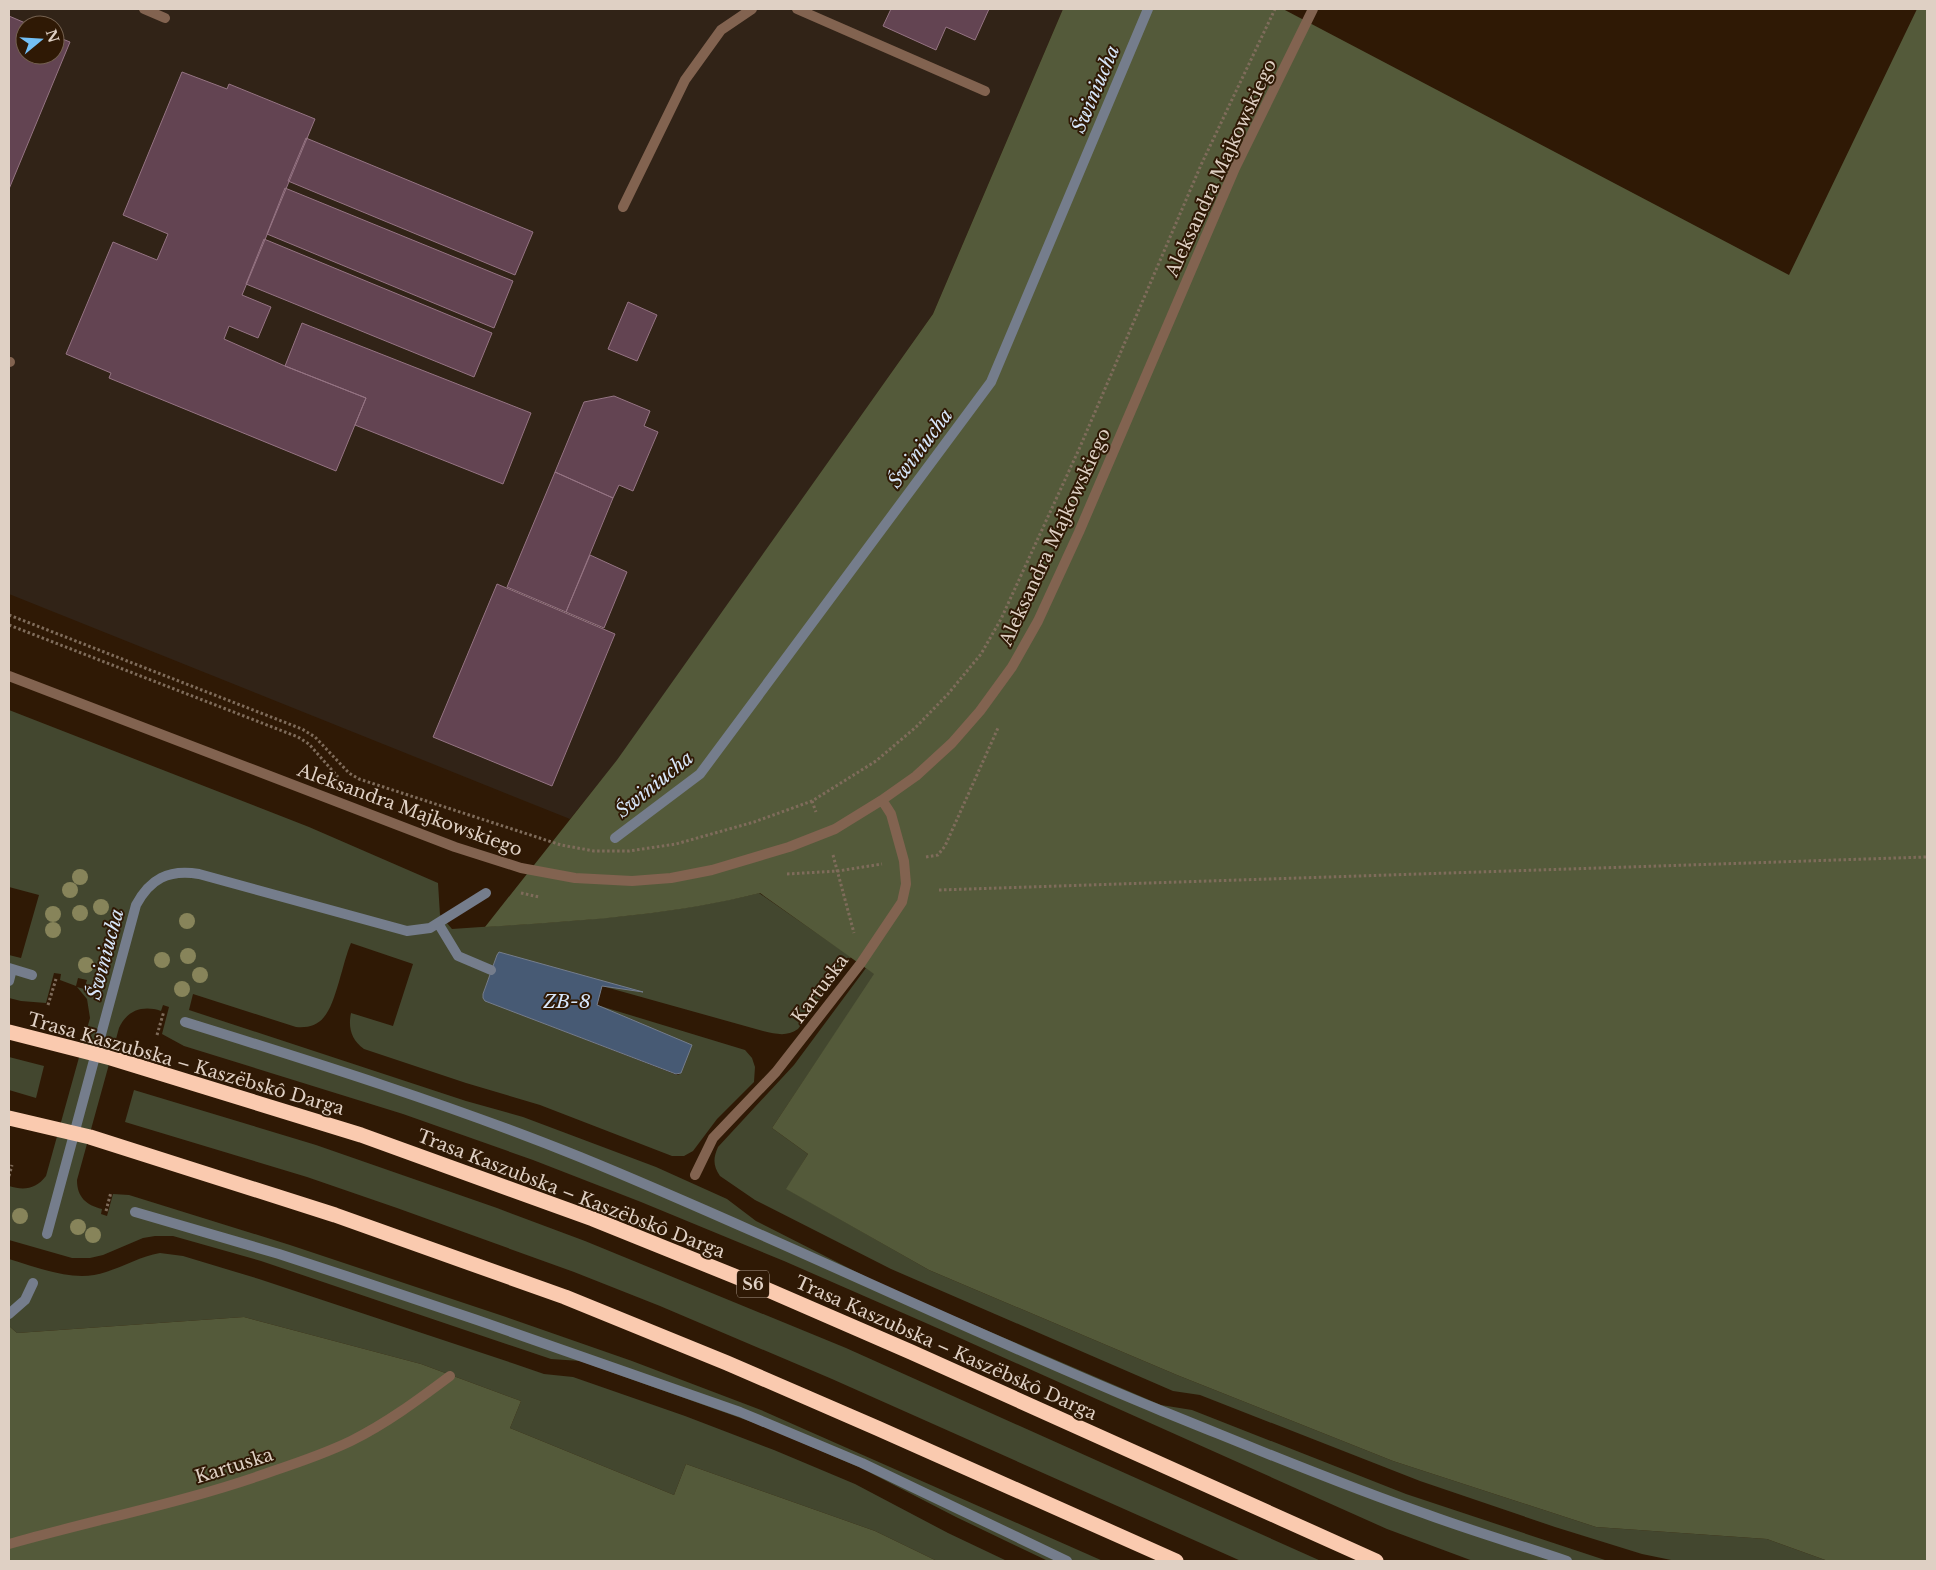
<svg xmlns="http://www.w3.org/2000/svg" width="1936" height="1570" viewBox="0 0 1936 1570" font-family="'Libre Baskerville',serif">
	<rect width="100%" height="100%" fill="#2f1905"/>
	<!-- industrial -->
	<path fill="#312317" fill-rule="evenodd" d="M9 9H1063L933 314 617 761 570 819 9 594ZM25 25H55V55H25Z"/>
	<!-- green -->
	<path fill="#43472f" d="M9 710 309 827 438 883 440 915 452 929C555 922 659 918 759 893L851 957 798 1029C786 1037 777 1034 763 1031L602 986 637 991 497 955 483 994 486 1001 677 1075 680 1074 689 1045 597 1005 745 1050 752 1058 755 1067 754 1082 717 1119 693 1151 684 1156H672L540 1105 466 1083 364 1049C351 1040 348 1027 351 1013L393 1026 413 964 351 943C343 961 336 1004 324 1017 317 1026 307 1028 296 1027L193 994 189 1010 466 1101 523 1117 656 1167 727 1199 756 1221 886 1287 1161 1405 1192 1410 1406 1494 1608 1561H1473L1387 1529 951 1334 784 1261 641 1202 533 1160 403 1114 184 1046 162 1034 169 1007 163 1005 161 1011C143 1005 127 1010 119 1028L77 1180C77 1197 86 1205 102 1209L101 1214 107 1216 113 1194 129 1195 290 1245 506 1317 632 1361 761 1410 1103 1561H1048L956 1517 861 1468 760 1425 580 1361 551 1359 261 1261 173 1236H155L143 1238 103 1255 90 1258H72L9 1240V1186C24 1191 36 1189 46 1176L90 1018 87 999 77 987 84 989 87 980 78 978 76 986 60 980 61 974 54 973 46 1003 21 1001 9 998V955L21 958 39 895 9 887Z
		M866 968 875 974 772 1128 808 1154 787 1189 929 1270 1177 1375 1393 1461 1596 1527 1767 1539 1828 1561H1676L1642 1554 1555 1527 1420 1481 1200 1395 1173 1391 891 1269 755 1200 720 1176C713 1166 713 1158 718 1147L794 1065Z
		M9 1057 44 1066 36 1098 9 1090Z
		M134 1090 316 1145 497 1208 585 1241 846 1348 1321 1561H1241L832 1379 660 1306 574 1272 397 1208 307 1177 125 1122Z
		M160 1253 183 1256 259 1279 512 1363 544 1374 573 1377 685 1416 774 1450 855 1484 948 1533 1007 1561H937L875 1531 686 1464 674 1495 510 1428 521 1401 421 1364 244 1317 17 1333 9 1326V1259C39 1268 75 1283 106 1272 125 1266 141 1256 160 1253Z"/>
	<!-- forest -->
	<path fill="#545a3a" d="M1063 9H1283L1789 275 1917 9H1927V1561H1828L1767 1539 1596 1527 1393 1461 1177 1375 929 1270 786 1189 808 1154 772 1128 874 974 760 893C670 916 577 921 485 927L617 760 933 314Z
		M244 1317 421 1364 521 1401 510 1428 674 1495 686 1464 875 1531 937 1561H9V1326L17 1333Z"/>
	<!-- water -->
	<path fill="#475a74" stroke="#757d8c" d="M499 952 643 992 602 986 597 1005 692 1045 681 1073 676 1074 485 1001 483 998V994L497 955Z"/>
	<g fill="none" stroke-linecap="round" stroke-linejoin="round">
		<!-- stream -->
		<path stroke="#757d8c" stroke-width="10" d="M615 838 700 774 991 382 1148 9
			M438 923 458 956 491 970
			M9 968 32 975
			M9 981 12 969
			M185 1022C317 1063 451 1105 580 1157 776 1237 966 1331 1162 1411 1249 1446 1336 1483 1426 1514 1472 1531 1520 1545 1567 1561
			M135 1212 279 1254 346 1276 477 1320 740 1412 862 1463 1067 1561
			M47 1234 136 905C150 879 168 869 199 874L407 931 430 928 486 893
			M9 1314 25 1300 33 1283"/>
	</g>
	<!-- building -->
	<path fill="#634452" stroke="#957483" d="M891 9H989L975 40 946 27 936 50 883 26Z
		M9 16 30 25H25V55H55V36L70 42 9 189Z
		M182 72 227 89 229 84 315 119 242 295 271 307 258 338 229 326 224 339 285 366 366 398 336 471 109 378 111 373 66 354 113 242 157 260 168 234 123 215Z
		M306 138 533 232 515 275 288 181Z
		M285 188 513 281 494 328 267 234Z
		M264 239 492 333 474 377 246 284Z
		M628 302 657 315 637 361 608 349Z
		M302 323 531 413 503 484 355 425 366 398 285 366Z
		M614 396 650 411 644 426 658 432 633 491 619 485 613 498 555 472 584 402Z
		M555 472 613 498 566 612 507 587Z
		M590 555 627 572 604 628 566 612Z
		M497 584 615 634 552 786 433 737Z"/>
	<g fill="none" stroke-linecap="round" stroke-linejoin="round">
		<!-- path -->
		<path stroke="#7f6c5b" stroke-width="3" stroke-dasharray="2.5 2.5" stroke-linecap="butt" d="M9 615 302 729 315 737 349 773 359 779 561 845 594 851H629L676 844 754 822 812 801 876 761 916 727 948 694 981 654 1001 619 1080 447 1201 165 1275 9
			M9 625 298 737 309 744 338 777
			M812 801 816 812
			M833 855 854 933
			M926 857 938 855 945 846 998 728
			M787 874 838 871 882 864
			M939 890 1927 857
			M521 893 539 897
			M48 1005 56 979
			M157 1035 164 1011
			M9 1176 12 1165
			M106 1211 111 1192"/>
		<!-- lane -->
		<path stroke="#826350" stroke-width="10" d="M144 9 165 18
			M797 9 985 91
			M623 207 685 80 721 30 752 9
			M9 362H10
			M9 1544C97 1519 187 1502 273 1471 300 1462 326 1453 351 1441 387 1423 418 1400 450 1376"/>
		<!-- street -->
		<path stroke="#826350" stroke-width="10" d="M9 676 455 847 521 868 575 878 632 881 671 878 712 870 789 847 835 829 882 800 916 776 952 743 980 711 1012 667 1038 621 1079 532 1235 168 1313 9
			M695 1175 713 1138 776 1072 861 963 902 902 906 884 904 861 891 814 882 800"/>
		<!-- highway -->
		<path stroke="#facaaf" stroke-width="15" d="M9 1032 111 1058 361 1135 593 1219 759 1286 911 1352 1376 1561
			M9 1118 90 1137 335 1215 565 1297 727 1363 877 1428 1176 1561"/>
	</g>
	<!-- trees -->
	<g fill="#87845a">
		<circle cx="80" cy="877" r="8"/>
		<circle cx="70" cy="890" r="8"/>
		<circle cx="101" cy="907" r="8"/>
		<circle cx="80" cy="913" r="8"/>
		<circle cx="53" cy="914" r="8"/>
		<circle cx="187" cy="921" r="8"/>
		<circle cx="53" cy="930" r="8"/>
		<circle cx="188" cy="956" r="8"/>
		<circle cx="162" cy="960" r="8"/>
		<circle cx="86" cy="965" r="8"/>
		<circle cx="200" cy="975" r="8"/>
		<circle cx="182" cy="989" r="8"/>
		<circle cx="20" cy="1216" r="8"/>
		<circle cx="78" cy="1227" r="8"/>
		<circle cx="93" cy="1235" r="8"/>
	</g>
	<g text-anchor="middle" stroke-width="4" stroke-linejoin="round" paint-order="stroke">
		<!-- shield labels -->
		<rect fill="#2f1905" stroke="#aa998b" stroke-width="1" x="737" y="1270.5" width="32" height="27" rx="4"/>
		<g font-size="16" font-weight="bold" fill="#dfd0c4">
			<text x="753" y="1290">S6</text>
		</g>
		<!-- street labels -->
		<g font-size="18" fill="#dfd0c4" stroke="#2f1905">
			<text transform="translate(1221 168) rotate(-65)" y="6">Aleksandra Majkowskiego</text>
			<text transform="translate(1055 537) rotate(-65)" y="6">Aleksandra Majkowskiego</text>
			<text transform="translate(410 810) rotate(20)" y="6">Aleksandra Majkowskiego</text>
			<text transform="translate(820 989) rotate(-53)" y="6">Kartuska</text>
			<text transform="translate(186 1064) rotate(16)" y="6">Trasa Kaszubska – Kaszëbskô Darga</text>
			<text transform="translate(571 1194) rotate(21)" y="6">Trasa Kaszubska – Kaszëbskô Darga</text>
			<text transform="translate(946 1348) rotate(24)" y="6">Trasa Kaszubska – Kaszëbskô Darga</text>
			<text transform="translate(234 1466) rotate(-17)" y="6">Kartuska</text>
		</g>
		<!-- water labels -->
		<g font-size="19" font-style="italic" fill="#d7e6fa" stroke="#2f1905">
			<text transform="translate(1095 89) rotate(-67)" y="7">Świniucha</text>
			<text transform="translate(920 448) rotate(-53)" y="7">Świniucha</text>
			<text transform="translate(654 784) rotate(-39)" y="7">Świniucha</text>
			<text transform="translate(105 954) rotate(-75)" y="7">Świniucha</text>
			<text x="567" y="1008">ZB-8</text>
		</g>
	</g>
	<!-- border -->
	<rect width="1936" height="1570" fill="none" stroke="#dfd0c4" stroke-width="20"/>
	<!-- north arrow -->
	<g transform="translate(40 40) rotate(72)"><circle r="24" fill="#2f1905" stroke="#756251"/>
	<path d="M0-4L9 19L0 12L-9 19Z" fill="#73c0f6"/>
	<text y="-8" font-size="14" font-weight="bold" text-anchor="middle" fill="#dfd0c4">N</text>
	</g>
</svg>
